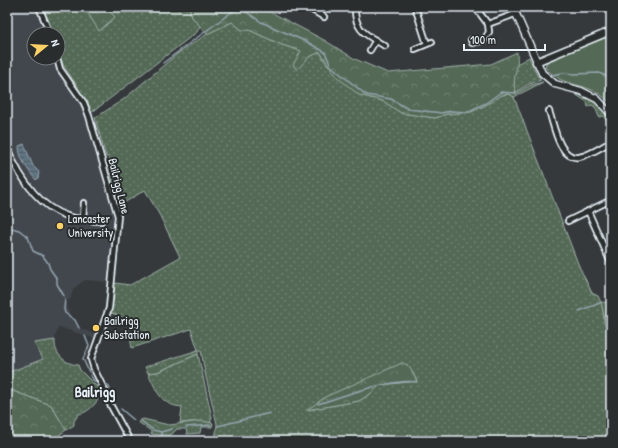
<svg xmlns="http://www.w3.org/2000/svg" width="618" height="448" viewBox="0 0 618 448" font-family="'Patrick Hand',sans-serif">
	<defs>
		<pattern id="grass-dots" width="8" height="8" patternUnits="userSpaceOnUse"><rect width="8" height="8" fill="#556b57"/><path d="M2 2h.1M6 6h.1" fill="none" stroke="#6d8170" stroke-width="1.8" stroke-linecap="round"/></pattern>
		<pattern id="forest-crowns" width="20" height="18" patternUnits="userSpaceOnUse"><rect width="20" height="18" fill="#556b57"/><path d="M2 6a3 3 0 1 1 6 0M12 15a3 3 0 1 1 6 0" fill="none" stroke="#6d8170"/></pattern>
		<pattern id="water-rules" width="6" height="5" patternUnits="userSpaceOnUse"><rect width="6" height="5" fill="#5e7380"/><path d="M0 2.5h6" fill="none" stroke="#515b62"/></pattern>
	</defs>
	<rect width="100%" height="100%" fill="#35393c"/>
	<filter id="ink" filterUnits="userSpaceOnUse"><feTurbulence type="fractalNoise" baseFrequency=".025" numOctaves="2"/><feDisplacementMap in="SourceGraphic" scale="8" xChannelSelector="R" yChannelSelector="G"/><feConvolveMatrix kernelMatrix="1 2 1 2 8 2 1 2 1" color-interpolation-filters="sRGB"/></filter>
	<g filter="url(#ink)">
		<!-- built -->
		<path fill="#43474d" d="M7 7H36L47 34H34V58H55L59 70 69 88 70 90 74 91 80 103 86 116 102 166 115 218 112 235 109 282 85 280 74 288 70 300H67L66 304 69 314 76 321 81 329 98 335 96 339 59 327 55 337V348L57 353 67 362 71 365H78L80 370 96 386H99L101 390 100 395 96 402 85 413 79 414 74 421V425L51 441H7Z"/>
		<!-- grass -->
		<path fill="url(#grass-dots)" stroke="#9eaea8" fill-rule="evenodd" d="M42 7H189L192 17 200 26 197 32 91 113 76 84 63 65 58 49V34H53Z
			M232 22 242 30H249L282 45 301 51 309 57 320 52 326 63 359 95 383 101 401 113 435 118 447 114 471 112 484 106 502 95 509 94 514 97 579 266 592 293 598 296 603 307 604 322 611 340V441H215L217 424 205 373 201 350H198L191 329 132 348C128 329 131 319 111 313L115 283 130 285 180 257 160 216 145 190 119 206 108 162 110 161 109 157H106L95 118 124 99 177 54 207 34ZM409 367 417 381 380 385 370 394 359 401 308 410 327 396Z
			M529 57 537 75 541 80 529 84 516 92C512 83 515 73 517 64Z
			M575 94C590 97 595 100 605 111 609 115 611 117 611 122L609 124 603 116 599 117 595 107 592 105 588 107 587 102Z
			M55 340C54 354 65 364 78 365L80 370 96 386H99C105 397 89 413 79 414L74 421V425L66 430 51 405 7 389V373L43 359 34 343Z
			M198 354 212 418 210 423 202 421 180 423 182 407C160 405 157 391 148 373L158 372Z"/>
		<!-- forest -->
		<path fill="url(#forest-crowns)" stroke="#9eaea8" d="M84 7H106L115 17 99 31Z
			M189 7H244L253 12 263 8 324 40 355 59 388 73 491 64 517 52C517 56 518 61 517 65 516 74 512 83 516 92L515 94 531 85 543 82 514 97 509 94 502 95 484 106 471 112 447 114 435 118 401 113 383 101 359 95 337 77 320 52 309 57 297 70 293 65 301 51 282 45 249 30H242L232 22 207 34 192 17Z
			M198 350V354L157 372 148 373 145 367Z
			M402 363C410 364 413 374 417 381L380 385 370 394 359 401 307 410 327 396Z
			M7 389 51 405 66 430 51 441H7Z
			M143 419 169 425 202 421 213 423 212 427H201L200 433 187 434 186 429H177L171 435H159L151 434V431L138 422Z"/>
		<!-- park -->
		<path fill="#556b57" stroke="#9eaea8" d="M611 35V104C607 100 602 95 596 92 577 82 561 86 545 67L547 61 552 58Z
			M601 302 611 303V330H607Z"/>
		<!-- water -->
		<path fill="url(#water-rules)" stroke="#95a5b0" d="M24 144 33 166 39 172 38 178 36 180C28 170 19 159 19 146Z"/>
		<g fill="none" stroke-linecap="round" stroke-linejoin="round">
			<!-- stream -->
			<path stroke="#95a5b0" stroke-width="1.5" d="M239 7 261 22 307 42 325 52 331 66 366 95 391 99 408 109 442 113 451 111 467 112 486 103 501 92 512 93 517 92
				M163 63 233 11 237 7
				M551 75 563 73 573 74 599 73 606 76H611
				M7 227 19 230 28 237 33 251 43 256 48 263 50 269 57 279V284L64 296
				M65 299 64 309 65 313 75 320 79 328
				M579 311 600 303
				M85 336 89 346 83 359 89 372
				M90 375 94 381 98 384
				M105 384 108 385 110 389
				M318 404C344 396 391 378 417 382
				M121 409 134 420
				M140 420 153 430 161 432 163 441
				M218 426 270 413
				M186 427 211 425
				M161 432 172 429"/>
			<!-- street casing -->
			<g stroke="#e8f1f8" stroke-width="8">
				<path id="street" d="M39 7 50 34
					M307 7 324 17
					M355 7C354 31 367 35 385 46
					M415 7 427 44
					M475 7 488 24 515 14
					M319 13 324 8
					M471 40 472 43 484 40 489 32 488 24
					M415 49 432 42
					M370 50 376 40
					M57 58 60 69 84 103 89 116 118 216 109 308 91 359 94 369 107 395 106 397 130 441
					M549 111C554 125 559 160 579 157 590 155 601 147 611 142
					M7 148C19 176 37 206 67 216 78 220 90 220 101 221
					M588 211 611 263
					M83 219 84 203
					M568 221 611 200"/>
			</g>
			<!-- secondary casing -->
			<g stroke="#e8f1f8" stroke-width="9">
				<path id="secondary" d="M513 7 542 73 555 84 581 91 597 99 611 114
					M536 62 611 31"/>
			</g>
			<!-- street -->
			<use href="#street" stroke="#2a2d2e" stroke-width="4.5"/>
			<!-- secondary -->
			<use href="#secondary" stroke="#2a2d2e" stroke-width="6"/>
		</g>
	</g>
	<!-- markers -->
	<g fill="#ffd166" stroke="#2a2d2e" stroke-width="1.5">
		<circle cx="60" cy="226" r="4"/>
		<circle cx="96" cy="328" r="4"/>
	</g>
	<g text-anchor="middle" stroke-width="4" stroke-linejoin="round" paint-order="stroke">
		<!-- street labels -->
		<g font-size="12" fill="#e8f1f8" stroke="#2a2d2e">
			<text transform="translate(119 186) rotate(76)" y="4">Bailrigg Lane</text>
		</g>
		<!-- poi labels -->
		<g font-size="12" fill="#e8f1f8" stroke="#2a2d2e" text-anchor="start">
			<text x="68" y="223">Lancaster<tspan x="68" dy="14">University</tspan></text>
			<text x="104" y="325">Bailrigg<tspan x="104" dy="14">Substation</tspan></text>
		</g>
		<!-- quarter labels -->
		<g font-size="14" font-weight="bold" fill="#e8f1f8" stroke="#2a2d2e">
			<text x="95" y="397">Bailrigg</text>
		</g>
	</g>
	<!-- margin -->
	<rect width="618" height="448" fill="none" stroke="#2a2d2e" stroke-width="24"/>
	<rect x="12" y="12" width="594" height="424" fill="none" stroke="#e8f1f8" stroke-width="1.5" filter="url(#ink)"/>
	<!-- north arrow -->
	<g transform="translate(46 46) rotate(72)"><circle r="19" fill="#2a2d2e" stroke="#767b7f"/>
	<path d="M0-3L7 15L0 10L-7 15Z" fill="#ffd166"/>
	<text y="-6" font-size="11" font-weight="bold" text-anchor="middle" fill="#e8f1f8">N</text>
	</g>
	<!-- scale -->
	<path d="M464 44v6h81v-6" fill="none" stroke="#e8f1f8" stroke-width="2"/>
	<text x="470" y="44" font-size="12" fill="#e8f1f8" stroke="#2a2d2e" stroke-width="3" paint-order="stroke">100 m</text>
</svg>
